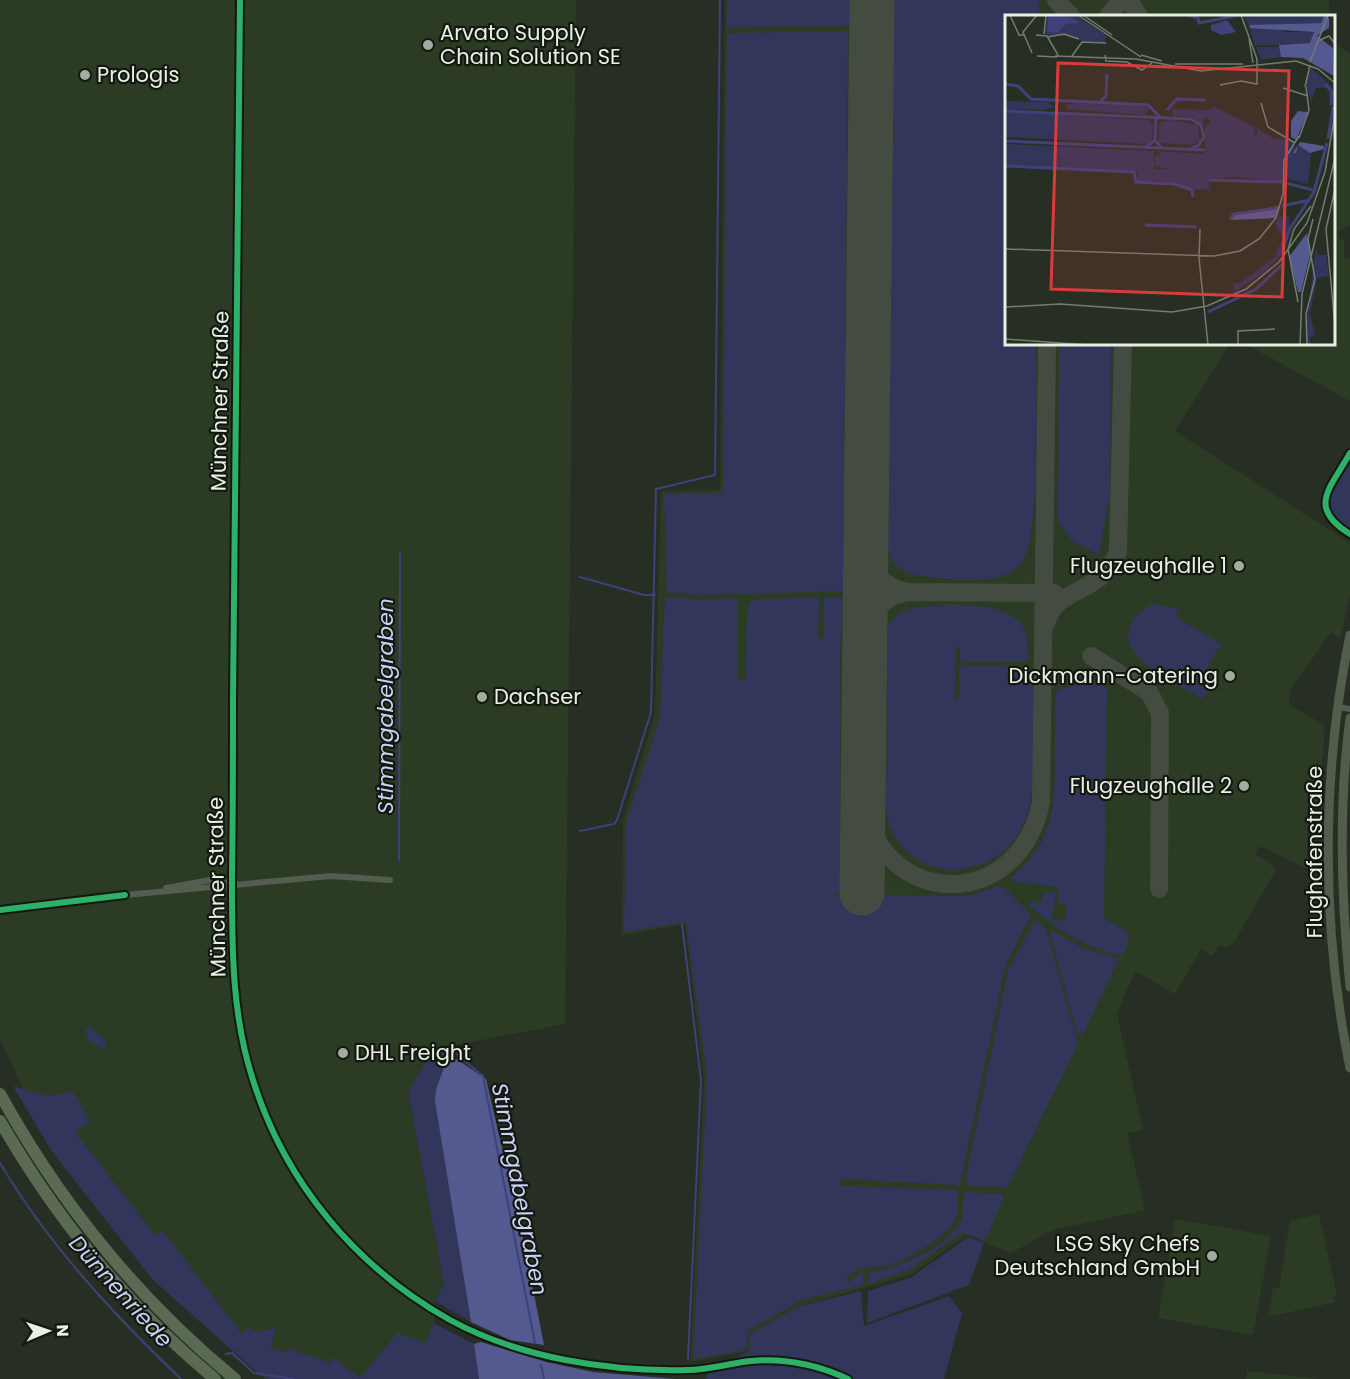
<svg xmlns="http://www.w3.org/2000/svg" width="1350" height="1379" viewBox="0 0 1350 1379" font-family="Poppins,sans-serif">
	<rect width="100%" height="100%" fill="#272f24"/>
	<!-- built -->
	<path fill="#2b3b24" d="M0 0H576L565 1024 434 1049 408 1091 444 1284 435 1301 434 1327 411 1379H292L151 1276 77 1184 30 1106 0 1038Z
		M725 0H1329V16H1006V344H1230L1175 431 1350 543V596L1340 639 1331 632 1290 690 1289 705 1325 725 1320 795 1307 832 1308 869 1260 846 1255 854 1270 862 1276 870 1233 944 1227 947 1219 945 1212 956 1201 949 1175 994 1135 971 1117 1014 1143 1130 1127 1133 1145 1210 1053 1230 1011 1253 967 1235 910 1275 797 1307 749 1351 690 1362 704 1080 685 924 622 935 623 821 655 714 661 491 720 490Z
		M1334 43 1350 53V225L1338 232 1340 240H1344V258L1350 259V401L1245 344H1334Z
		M1319 1214 1337 1296 1333 1297 1336 1302 1268 1317 1273 1288H1279L1290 1221Z
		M1175 1219 1271 1236 1253 1335 1158 1318Z
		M1247 1371 1319 1379H1246Z"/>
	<!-- green -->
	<path fill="#32365a" d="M727 0H849V26L726 27Z
		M894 0H1039V16H1006V344H1036C1036 380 1042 544 1020 565 1001 584 962 581 937 578 913 575 895 575 888 549Z
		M848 31 843 591 697 595 667 592 664 494 723 493 727 33Z
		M1059 344H1111L1110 491 1099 555 1072 541 1058 522Z
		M1350 460V530L1337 522 1329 511 1331 496Z
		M683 597 697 600 737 598V679L746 680 747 610 752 600 819 597 818 637 823 638 824 598H843L840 657V891L834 895H847V903L877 904V895L965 896 1002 886 1029 913 1030 918 1006 963 960 1185 840 1179V1186L958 1190C957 1200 959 1209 956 1218 949 1235 906 1261 889 1265 872 1268 859 1264 846 1278L850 1281 863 1272V1285L804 1299 748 1330 746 1350 693 1359 707 1077 686 922 624 932 626 823 660 718 665 598Z
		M1152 604 1179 609 1175 616 1221 644 1199 681 1210 688 1203 699C1170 680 1088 645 1152 604Z
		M945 605C969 605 1014 604 1025 631 1028 639 1027 650 1028 658L1025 662H963L960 659V647H956L955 699 959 698V671L962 666 1027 667C1038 680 1033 709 1033 725 1034 759 1037 803 1019 833 986 887 899 881 887 814 884 795 887 773 887 754 887 712 887 669 888 626 898 606 924 607 945 605Z
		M1087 682 1102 684 1107 689 1104 918 1128 932V945L1122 956C1083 947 1055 928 1025 902L1040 903 1046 892H1054L1056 894 1052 920 1066 921 1067 905 1058 904 1059 892 1055 886 1013 882 1011 877C1062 840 1054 783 1055 727 1055 715 1054 702 1057 690Z
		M1037 920 1046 930 1078 1043 1008 1187 968 1186 966 1176 1008 971 1033 923Z
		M1049 929 1083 948 1119 959 1082 1036 1077 1033Z
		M89 1026 106 1041 104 1050 89 1041 85 1031Z
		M449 1047 455 1058 447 1059 451 1192 471 1322 435 1301 444 1284 408 1091 434 1049Z
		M13 1086 47 1096 73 1092 90 1121 75 1132 155 1235 163 1231 241 1333 249 1328C257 1334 267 1330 276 1327L271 1348 285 1353 287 1348 331 1363 333 1357 360 1378 397 1333 426 1343 433 1323 474 1344 479 1379H267L260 1375 152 1279 51 1150Z
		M965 1192 1002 1194 1003 1199 985 1241 963 1232 909 1270 867 1284 870 1272C897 1269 951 1247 961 1220 965 1211 961 1201 965 1192Z
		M968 1237 984 1243 969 1285 867 1323 868 1291 912 1277Z
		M861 1291 864 1326 949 1296 962 1313 944 1379H706L708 1374 749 1351 750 1334 797 1307Z"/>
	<!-- forest -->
	<path fill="#545990" d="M455 1058 486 1079 501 1144 510 1172 544 1345 510 1340 471 1322 435 1101 436 1090 447 1059Z
		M481 1342 546 1362 593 1372 675 1379H479L474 1344Z"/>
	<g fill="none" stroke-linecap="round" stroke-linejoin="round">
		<!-- stream -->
		<path stroke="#3e417a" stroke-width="2" d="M580 577 644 595H655
			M580 831 614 824 617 820 651 712 656 489 715 475 720 0
			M399 860 400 552
			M682 924 701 1080 688 1359
			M455 1053 483 1076 535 1343
			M0 1163C48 1244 113 1314 181 1379
			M226 1354 232 1353 254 1373 293 1379
			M541 1365 544 1379"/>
		<!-- taxiway -->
		<path stroke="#444c41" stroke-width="18" d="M1056 0 1071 16
			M1129 0 1139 16
			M1108 16 1122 0
			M908 592 1054 593
			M1046 624C1057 583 1101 598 1118 551L1123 344
			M865 636C870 612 882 596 908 592 879 587 869 567 866 540
			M1091 656 1149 692 1160 713 1159 889
			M863 804C886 912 1020 910 1041 802L1047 344"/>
		<!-- runway -->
		<path stroke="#444c41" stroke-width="45" d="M862 893 872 0"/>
		<!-- street -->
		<path stroke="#545d50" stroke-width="6" d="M240 0C238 233 235 467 233 700 233 758 233 815 232 873 232 943 231 1013 253 1080 285 1183 357 1268 450 1320 520 1358 609 1372 688 1370 709 1370 730 1363 751 1361 785 1358 818 1365 848 1379
			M1350 453C1331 488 1306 507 1350 534
			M1337 707 1350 709
			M166 888 216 879 232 884
			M125 895 331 876 390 880
			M0 910 126 894"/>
		<!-- secondary -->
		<path stroke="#525e4c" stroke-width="9" d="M1350 635C1321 775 1321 928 1350 1068
			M1350 718C1338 807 1341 898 1350 987"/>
		<!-- highway -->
		<path stroke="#5b6a53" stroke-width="12" d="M0 1094C60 1203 139 1300 235 1379
			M0 1121C56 1218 128 1307 215 1379"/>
		<!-- cycleway casing -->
		<g stroke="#131910" stroke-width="10">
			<path id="cycleway" d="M240 0C238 233 235 467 233 700 233 758 233 815 232 873 232 943 231 1013 253 1080 285 1183 357 1268 450 1320 520 1358 609 1372 688 1370 709 1370 730 1363 751 1361 785 1358 818 1365 848 1379
				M1350 453C1331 488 1306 507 1350 534
				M0 910 125 895"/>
		</g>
		<!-- cycleway -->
		<use href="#cycleway" stroke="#2db169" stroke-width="6"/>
	</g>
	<!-- markers -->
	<g fill="#a4aca1" stroke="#131910" stroke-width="2">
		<circle cx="428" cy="45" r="6"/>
		<circle cx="85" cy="75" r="6"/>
		<circle cx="1239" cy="566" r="6"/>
		<circle cx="1230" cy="676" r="6"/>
		<circle cx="482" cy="697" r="6"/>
		<circle cx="1244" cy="786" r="6"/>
		<circle cx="343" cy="1053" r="6"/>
		<circle cx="1212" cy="1256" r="6"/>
	</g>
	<g text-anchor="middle" stroke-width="4.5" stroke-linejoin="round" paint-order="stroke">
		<!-- poi labels -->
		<g font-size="21" fill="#e8f0e4" stroke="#131910" text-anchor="start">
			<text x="440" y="40">Arvato Supply<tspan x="440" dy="24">Chain Solution SE</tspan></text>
			<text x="97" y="82">Prologis</text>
			<text x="1227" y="573" text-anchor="end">Flugzeughalle 1</text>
			<text x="1218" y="683" text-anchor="end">Dickmann-Catering</text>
			<text x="494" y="704">Dachser</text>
			<text x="1232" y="793" text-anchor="end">Flugzeughalle 2</text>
			<text x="355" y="1060">DHL Freight</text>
			<text x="1200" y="1251" text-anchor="end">LSG Sky Chefs<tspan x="1200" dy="24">Deutschland GmbH</tspan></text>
		</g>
		<!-- street labels -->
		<g font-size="21" fill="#e8f0e4" stroke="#131910">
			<text transform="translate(220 401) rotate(-89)" y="7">Münchner Straße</text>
			<text transform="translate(1315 852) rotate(-90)" y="7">Flughafenstraße</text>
			<text transform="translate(217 887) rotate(-91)" y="7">Münchner Straße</text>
		</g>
		<!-- water labels -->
		<g font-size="22" font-style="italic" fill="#ccd2f8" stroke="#131910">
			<text transform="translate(385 706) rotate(-90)" y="8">Stimmgabelgraben</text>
			<text transform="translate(520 1189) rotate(79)" y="8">Stimmgabelgraben</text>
			<text transform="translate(121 1291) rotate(48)" y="8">Dünnenriede</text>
		</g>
	</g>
	<!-- overview -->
	<g transform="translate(1005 15)">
		<rect width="330" height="330" fill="#272f24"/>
		<path d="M41 0H71L102 21 99 27 77 26 69 21H43L40 18ZM238 0H319L316 8 244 10ZM267 12 281 17H310L305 28 250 31 245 13ZM251 32H275L276 42 256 45ZM306 53 326 71 328 76 326 93 323 72 311 73 306 87 301 67ZM0 86 41 87 51 92 39 95 0 94ZM71 88 134 91 145 93 139 100 62 94V90ZM208 91 250 112 248 120H252V113L268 123 286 125 289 132 293 130 306 139 303 169 280 163 277 158V166L230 162 204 164 205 175 187 174 150 166 149 162V166H132V156L55 153V139L54 153 0 150V129L149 136V154H163L150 151V140H157L151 136 200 139V111L206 107 200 102 198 110 187 102 168 101 167 94 206 95ZM0 97 143 105 148 110 147 125 143 129 0 122ZM167 105 193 110 195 126 187 130 154 128V108ZM284 201 285 215 277 239 261 256 228 278 229 268H236L270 242 278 222 270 209 274 202ZM311 231 312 240H321L324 261 312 263 305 298 310 321 305 322 306 330H302L301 312Z" fill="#32365a"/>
		<path d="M319 0 324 3V13L312 21 328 33 329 61 298 43 276 42 274 30 305 28 309 17 245 13 244 10 316 8ZM293 96 303 97 291 125 286 122V106ZM295 127 319 131V134L305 138 293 130 291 138H288ZM274 191 270 203 225 205 229 199ZM302 218 305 240 296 277H293L284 242Z" fill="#545990"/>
		<path d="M48 0 68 3 75 8 61 9 52 18 42 17 43 2ZM222 5 231 17 216 20 206 15V10Z" fill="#3e417a"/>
		<path fill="none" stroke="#3e417a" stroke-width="3" d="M183 0 193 3 194 8 235 0M0 69 13 71 26 84 143 90 155 102M320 69 327 77 326 90M95 87 101 81 102 59M162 95 172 84 201 85M0 96 186 104 196 110 199 122 194 130 185 134M323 124 328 92M150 125 151 102M0 126 200 135M141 132 150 125 157 133M0 151 129 157 131 167 169 169 187 175 188 182M204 165 277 167M281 168 308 175M277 191 305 185M225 204 229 199 272 193M140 210 192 212M278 236 284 215 309 177 322 128M203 297 251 274 278 249"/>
		<path fill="none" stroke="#747c71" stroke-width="1.5" d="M5 0 14 20H19M73 0 136 42M78 0 107 20M236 0 252 44M39 19 41 0M31 20 42 21 53 40M43 22 59 19 74 24M244 24 248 48M315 25 324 21 330 29M27 38 18 17 32 0M100 40 101 46 122 47 137 55 147 48M136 40 157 46M32 41 52 42M50 41 131 44 196 56 291 46 313 54 330 68M67 41 77 27 101 28M305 47 323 0M170 49H238M215 70 236 66 252 69V44M300 72 305 50M278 73 303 81M256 88 263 112 290 128M294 123 304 95 301 72M330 174 321 214 330 311M195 214 194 243 203 330M0 234 209 241 235 236 254 224 271 203 278 179 279 145 294 121M293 287 283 234 289 214 306 191M0 292 55 289 167 297 202 291 241 274 274 247 302 208 320 157 330 99M0 324 83 330M233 330V316L270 314M295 330 297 279 330 143M302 330 301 299 310 264 303 224 308 204"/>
		<path fill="#d83c3b" fill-opacity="0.15" stroke="#d83c3b" stroke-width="3" d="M53 48 284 56 277 282 46 274Z"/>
		<rect width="330" height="330" fill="none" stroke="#e8f0e4" stroke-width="3"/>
	</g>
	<!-- north arrow -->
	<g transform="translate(48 1331) rotate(88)" stroke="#131910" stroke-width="4.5" paint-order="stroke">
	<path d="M0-4.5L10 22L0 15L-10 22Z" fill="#e8f0e4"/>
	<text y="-9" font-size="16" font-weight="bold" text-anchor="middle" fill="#e8f0e4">N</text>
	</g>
</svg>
